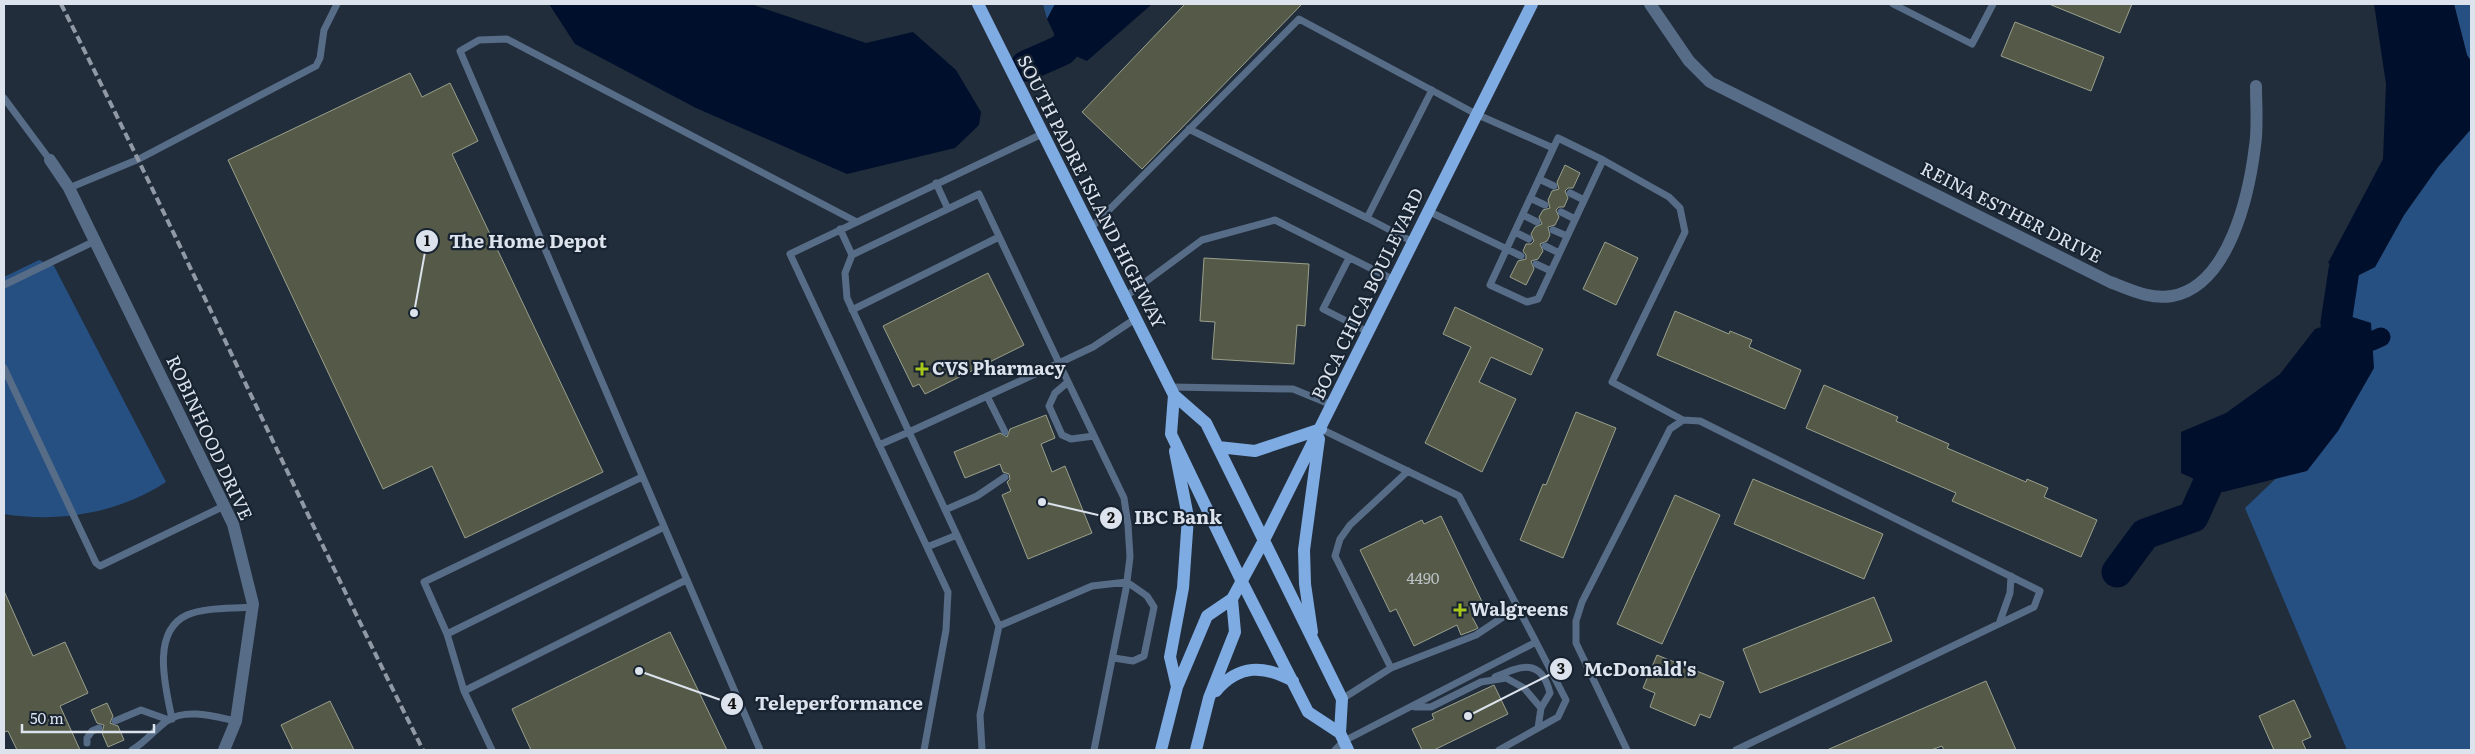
<svg xmlns="http://www.w3.org/2000/svg" width="2475" height="754" viewBox="0 0 2475 754" font-family="Literata,serif">
	<rect width="100%" height="100%" fill="#212d3b"/>
	<!-- green -->
	<path fill="#275082" d="M1043 4H1055L1047 19Z
		M2454 4H2471V61L2467 55Z
		M2471 129V750H2347L2245 508 2289 466 2371 323 2352 317 2357 276 2375 267 2404 215 2438 167Z
		M39 260 54 266 166 482C119 513 59 523 4 514V277Z"/>
	<!-- water -->
	<path fill="#000f2c" d="M549 4H751L866 43 913 32 956 70 981 112 979 125 955 148 847 174 696 108 575 44Z
		M1055 4H1152L1087 61 1062 50 1047 19Z
		M2374 4H2454L2467 55 2471 61V129L2438 167 2404 215 2375 267 2357 276 2328 263 2383 159 2386 84Z
		M2352 317 2371 323 2374 368 2338 431 2307 471 2223 492 2181 473V432L2226 413 2280 374 2315 329Z"/>
	<g fill="none" stroke-linecap="round" stroke-linejoin="round">
		<!-- canal -->
		<path stroke="#000f2c" stroke-width="19" d="M2372 341 2381 337"/>
		<!-- river -->
		<path stroke="#000f2c" stroke-width="31" d="M1026 66 1062 50 1102 4
			M2340 365 2336 323 2344 270 2364 233
			M2117 572 2145 534 2193 517 2219 460 2234 453"/>
	</g>
	<!-- building -->
	<path fill="#545a47" stroke="#9aa08b" d="M1185 4H1302L1142 169 1082 112Z
		M2049 4H2132L2120 33Z
		M2015 22 2104 57 2091 91 2001 56Z
		M410 73 422 97 450 83 478 141 452 154 603 472 465 538 432 466 383 489 228 160Z
		M1565 165 1580 173 1573 188H1568L1565 191 1568 198 1564 207H1559L1556 210 1559 217 1555 225 1548 227 1550 235 1547 241 1540 244 1543 251 1538 259 1531 261 1534 269 1526 285 1510 277 1518 261 1526 259V255L1523 251 1526 244H1531L1534 241 1531 234 1535 227 1542 224 1539 217 1543 210 1550 208 1548 200 1552 191 1559 189 1557 182Z
		M1605 242 1638 258 1616 305 1583 289Z
		M1204 258 1309 264 1305 326 1297 325 1294 364 1212 359 1215 322 1200 321Z
		M988 273 1024 345 925 394 919 384 913 387 883 326Z
		M1455 307 1543 349 1531 375 1491 357 1479 382 1516 399 1482 472 1425 443 1471 347 1443 334Z
		M1675 311 1729 334 1730 331 1752 340 1749 347 1801 370 1785 409 1657 355Z
		M1824 385 1898 417 1896 421 1949 444 1947 448 2026 482 2027 479 2048 488 2044 497 2097 520 2081 557 1952 501 1956 493 1806 428Z
		M1576 412 1616 428 1563 558 1520 540 1543 484 1546 485Z
		M1046 415 1055 438 1041 444 1052 472 1065 466 1092 533 1028 559 1002 495 1011 491 1007 482 1010 479 1009 474 1003 472 1000 464 965 478 954 452 1000 433 1007 437 1010 429Z
		M1753 479 1883 534 1864 579 1734 524Z
		M1675 495 1720 515 1662 644 1617 624Z
		M1441 516 1486 610 1472 617 1478 628 1474 630 1461 635 1457 625 1414 646 1396 609 1390 612 1360 550 1422 520 1424 524Z
		M4 591 33 656 65 642 88 693 60 706 80 750H17L8 731 4 732Z
		M1874 597 1892 641 1760 693 1743 649Z
		M670 632 727 750H531L512 709Z
		M1657 655 1724 682 1710 718 1700 714 1695 726 1650 707 1655 693 1643 688Z
		M1986 681 2016 750H1944L1942 746 1931 750H1827Z
		M1494 685 1508 714 1434 750H1422L1412 729 1434 719 1432 714Z
		M2294 700 2311 737 2302 741 2306 750H2274L2259 716Z
		M330 701 354 750H293L281 725Z
		M107 703 113 716 110 723 118 726 124 740 108 747 102 733 104 725 97 723 91 710Z"/>
	<g fill="none" stroke-linecap="round" stroke-linejoin="round">
		<!-- lane -->
		<path stroke="#576c87" stroke-width="7" d="M1893 4 1972 44 1993 4
			M4 98 50 160
			M1189 129 1367 218
			M1603 160 1558 138 1490 285 1527 302 1538 299 1603 160 1669 197 1680 208 1685 232 1612 382 1683 420
			M1539 179 1554 186
			M936 183 948 209
			M69 188 139 159 316 66 320 58 324 30 337 4
			M1570 193 1584 200
			M1530 198 1545 205
			M1428 211 1521 256
			M1561 212 1575 219
			M1523 215 1537 222
			M840 229 852 255
			M1090 229 1299 19 1476 114 1553 148
			M1553 230 1567 236
			M1515 232 1529 239
			M1413 242 1367 218 1432 90
			M1545 246 1559 253
			M1349 258 1323 309 1368 332
			M1536 264 1551 271
			M4 285 95 241
			M1125 297 1202 240 1275 220 1394 280
			M852 310 999 237
			M4 368 96 563 100 566 224 506
			M1068 382 1055 393 1049 406 1062 435 1071 439 1094 436
			M1170 387 1293 389 1332 405
			M987 396 1005 432
			M1321 429 1459 496 1536 642
			M879 445 909 432 999 626
			M945 510 977 496 1005 477
			M927 547 957 535
			M1999 624 2010 593 2011 576
			M447 634 664 527
			M1391 668 1476 635 1518 607
			M1495 677C1521 666 1541 657 1550 693L1541 708
			M464 691 686 580
			M1342 699 1391 668 1335 556 1340 539 1350 525 1408 471
			M1415 707H1431L1481 682 1506 678 1524 688 1541 708 1538 728
			M172 719C166 689 150 632 187 615 206 607 232 609 253 607
			M115 721 141 710 169 720
			M87 743V738L92 731 99 728
			M132 750C146 742 155 729 168 720 187 708 216 717 236 721
			M492 750 464 691 447 634 424 582 642 477
			M760 750 460 51 479 40 507 39 855 221
			M924 750 946 630 948 592 790 254 1042 134
			M982 750 980 715 999 626 1092 586 1127 582 1147 596 1154 607 1144 656 1133 661 1114 658
			M1094 750 1126 589 1130 557 1128 525 1124 498 1059 363 909 432 847 298 845 273 852 255 979 194 1059 363 1093 347 1135 319
			M1335 750 1344 741 1536 642 1566 700 1558 717 1499 750
			M1627 750 1576 643V621L1582 602 1670 429 1683 420 1700 421 2040 591 2034 607 1736 750"/>
		<!-- street -->
		<path stroke="#576c87" stroke-width="12" d="M1650 4 1689 61 1710 82 2110 282C2129 289 2150 300 2172 296 2229 286 2249 195 2255 146 2258 127 2256 106 2256 86
			M50 160 69 188 233 524 253 604 236 721 224 750"/>
		<!-- primary -->
		<path stroke="#7fabe3" stroke-width="12" d="M978 4 1174 395 1206 423 1342 699 1340 733 1348 750
			M1174 395 1171 434 1242 582 1308 712 1340 733
			M1218 447 1255 451 1321 429
			M1175 451 1188 517 1183 588 1170 657 1177 687
			M1312 632 1305 584 1304 550 1319 439
			M1216 691C1239 664 1264 665 1293 681
			M1161 750 1177 687 1207 616 1232 599 1263 542 1532 4
			M1196 750 1209 698 1235 632 1232 599"/>
		<!-- rail -->
		<path stroke="#9099a5" stroke-width="4" stroke-dasharray="8 4" stroke-linecap="butt" d="M61 4C186 251 299 503 423 750"/>
	</g>
	<!-- markers -->
	<g fill="#a9c71a" stroke="#182331" stroke-width="2">
		<path d="M919.5 361.5h5v5h5v5h-5v5h-5v-5h-5v-5h5z"/>
		<path d="M1457.5 602.5h5v5h5v5h-5v5h-5v-5h-5v-5h5z"/>
	</g>
	<g text-anchor="middle" stroke-width="4.5" stroke-linejoin="round" paint-order="stroke">
		<!-- number labels -->
		<g font-size="15" fill="#bac1c4">
			<text x="1423" y="584">4490</text>
		</g>
		<!-- street labels -->
		<g font-size="18" fill="#dce3ed" stroke="#182331">
			<text transform="translate(1091 192) rotate(63)" y="6">SOUTH PADRE ISLAND HIGHWAY</text>
			<text transform="translate(2011 213) rotate(27)" y="6">REINA ESTHER DRIVE</text>
			<text transform="translate(1368 294) rotate(-64)" y="6">BOCA CHICA BOULEVARD</text>
			<text transform="translate(209 438) rotate(65)" y="6">ROBINHOOD DRIVE</text>
		</g>
		<!-- poi labels -->
		<g font-size="18" font-weight="bold" fill="#dce3ed" stroke="#182331" text-anchor="start">
			<text x="932" y="375">CVS Pharmacy</text>
			<text x="1470" y="616">Walgreens</text>
		</g>
	</g>
	<!-- callouts -->
	<path fill="none" stroke="#dce3ed" stroke-width="2" d="M414 313L427 241M1042 502L1111 518M1468 716L1561 669M639 671L732 704"/>
	<g fill="#dce3ed" stroke="#182331" stroke-width="2">
		<circle cx="414" cy="313" r="5"/>
		<circle cx="1042" cy="502" r="5"/>
		<circle cx="1468" cy="716" r="5"/>
		<circle cx="639" cy="671" r="5"/>
		<circle cx="427" cy="241" r="12"/>
		<circle cx="1111" cy="518" r="12"/>
		<circle cx="1561" cy="669" r="12"/>
		<circle cx="732" cy="704" r="12"/>
	</g>
	<g font-size="15" text-anchor="middle" font-weight="bold" fill="#111">
		<text x="427" y="246">1</text>
		<text x="1111" y="523">2</text>
		<text x="1561" y="674">3</text>
		<text x="732" y="709">4</text>
	</g>
	<g font-size="19" text-anchor="middle" font-weight="bold" fill="#dce3ed" stroke="#182331" stroke-width="4.5" stroke-linejoin="round" paint-order="stroke">
		<text x="528" y="248">The Home Depot</text>
		<text x="1178" y="524">IBC Bank</text>
		<text x="1640" y="676">McDonald's</text>
		<text x="839" y="710">Teleperformance</text>
	</g>
	<!-- border -->
	<rect width="2475" height="754" fill="none" stroke="#dce3ed" stroke-width="10"/>
	<!-- scale -->
	<path d="M22 724v8h132v-8" fill="none" stroke="#dce3ed" stroke-width="2.5"/>
	<text x="30" y="724" font-size="15" fill="#dce3ed" stroke="#182331" stroke-width="4" paint-order="stroke">50 m</text>
</svg>
